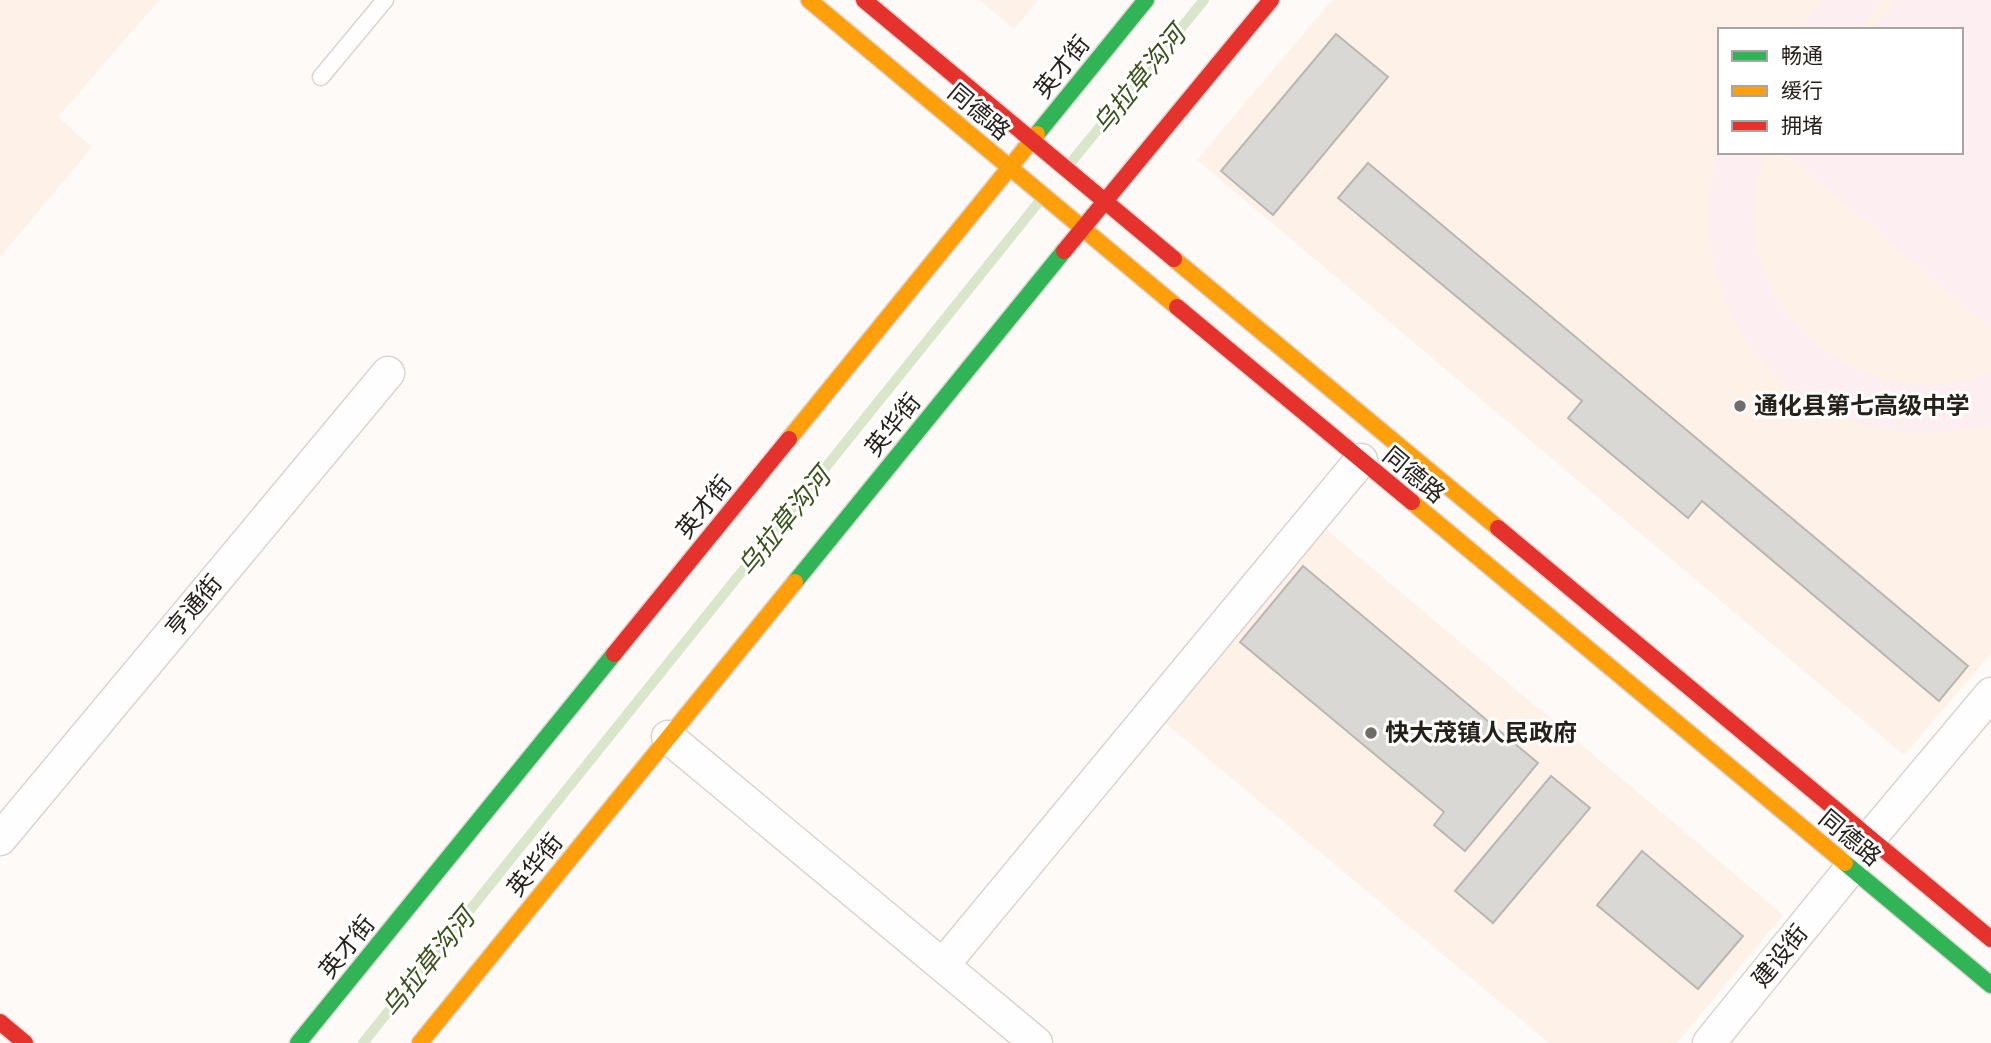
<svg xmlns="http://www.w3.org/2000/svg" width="1991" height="1043" viewBox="0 0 1991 1043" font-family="Roboto,'Noto Sans SC',sans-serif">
	<rect width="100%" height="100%" fill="#fdfaf8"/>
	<!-- built -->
	<path fill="#fdf1e8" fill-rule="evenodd" d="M0 0H159L58 117 92 147 0 257Z
		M979 0H1038L1014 29Z
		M1332 0H1991V653L1904 755 1197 160ZM1720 30H1961V152H1720Z
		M1326 529 1783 915 1677 1043H1549L1164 722Z"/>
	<!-- green -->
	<path fill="#fceef1" d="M1823 0H1883L1858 30H1799Z
		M1897 0H1991V329L1785 152H1961V30H1871Z
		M1720 148V152H1766C1710 293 1853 425 1991 373V432L1983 425C1953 432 1924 436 1893 431 1758 412 1679 276 1720 148Z"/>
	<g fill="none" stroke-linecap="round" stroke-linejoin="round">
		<!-- stream -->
		<path stroke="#d9e6ca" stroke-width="10" d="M1072 161 1204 0
			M363 1043 1038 203"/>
	</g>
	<!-- building -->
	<path fill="#dad8d4" stroke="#bab7b3" stroke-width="2" d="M1336 34 1388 77 1273 215 1221 171Z
		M1368 163 1968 666 1939 701 1702 501 1688 518 1568 418 1582 401 1338 198Z
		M1303 566 1538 763 1465 851 1434 825 1444 812 1240 642Z
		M1551 776 1590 808 1493 923 1455 891Z
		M1642 851 1743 936 1698 989 1597 905Z"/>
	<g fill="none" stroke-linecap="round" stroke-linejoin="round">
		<!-- lane casing -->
		<g stroke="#d9d4d0" stroke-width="19">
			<path id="lane" d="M321 77 385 0"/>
		</g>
		<!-- street casing -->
		<g stroke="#d9d4d0" stroke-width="35">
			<path id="street" d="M668 737 1036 1043
				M1870 838 1991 694
				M0 839 388 373
				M943 965 1361 460
				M1709 1043 1851 868"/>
		</g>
		<!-- fast casing -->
		<g stroke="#d9d4d0" stroke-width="19">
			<path id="fast" d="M1037 134 1146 0
				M795 582 1064 251
				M1845 863 1991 985
				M298 1043 614 654"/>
		</g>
		<!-- slow casing -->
		<g stroke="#d9d4d0" stroke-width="19">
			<path id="slow" d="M809 0 1177 307
				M1174 259 1498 528
				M789 439 1037 134
				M1412 502 1845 863
				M420 1043 795 582"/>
		</g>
		<!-- jam casing -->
		<g stroke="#d9d4d0" stroke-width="19">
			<path id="jam" d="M864 0 1174 259
				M1064 251 1271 0
				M1177 307 1412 502
				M1498 528 1991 939
				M614 654 789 439
				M0 1022 25 1043"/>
		</g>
		<!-- lane -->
		<use href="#lane" stroke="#fffefe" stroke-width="16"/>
		<!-- street -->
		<use href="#street" stroke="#fffefe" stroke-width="32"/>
		<!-- fast -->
		<use href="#fast" stroke="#30b455" stroke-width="16"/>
		<!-- slow -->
		<use href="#slow" stroke="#ff9f0a" stroke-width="16"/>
		<!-- jam -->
		<use href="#jam" stroke="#e5322d" stroke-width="16"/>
	</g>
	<!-- markers -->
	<g fill="#716c68" stroke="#fff" stroke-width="2.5">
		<circle cx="1740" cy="406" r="7"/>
		<circle cx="1371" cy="733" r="7"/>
	</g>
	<g text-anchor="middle" stroke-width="6" stroke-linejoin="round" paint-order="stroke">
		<!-- street labels -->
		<g font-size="24" fill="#26201b" stroke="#fff">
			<text transform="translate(1062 67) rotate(-51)" y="8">英才街</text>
			<text transform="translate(979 112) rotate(40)" y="8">同德路</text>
			<text transform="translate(893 425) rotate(-51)" y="8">英华街</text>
			<text transform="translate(1414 475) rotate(40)" y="8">同德路</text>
			<text transform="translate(704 507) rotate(-51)" y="8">英才街</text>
			<text transform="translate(194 606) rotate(-50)" y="8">亨通街</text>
			<text transform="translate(1850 838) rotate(40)" y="8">同德路</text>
			<text transform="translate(535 865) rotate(-51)" y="8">英华街</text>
			<text transform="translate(347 947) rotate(-51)" y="8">英才街</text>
			<text transform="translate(1780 956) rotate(-51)" y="8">建设街</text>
		</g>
		<!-- poi labels -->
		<g font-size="24" font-weight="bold" fill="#26201b" stroke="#fff" text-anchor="start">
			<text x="1754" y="414">通化县第七高级中学</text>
			<text x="1385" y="741">快大茂镇人民政府</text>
		</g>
		<!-- water labels -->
		<g font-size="26" font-style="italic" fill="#385119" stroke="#fff">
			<text transform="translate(1139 80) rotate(-51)" y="9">乌拉草沟河</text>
			<text transform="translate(784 522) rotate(-51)" y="9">乌拉草沟河</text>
			<text transform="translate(428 963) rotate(-51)" y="9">乌拉草沟河</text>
		</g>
	</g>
	<!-- legend -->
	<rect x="1718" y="28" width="245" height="126" fill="#ffffff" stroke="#a8a6a4" stroke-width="2"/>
	<rect x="1732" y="51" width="35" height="10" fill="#30b455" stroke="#a8a6a4" stroke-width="2"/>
	<text x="1781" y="63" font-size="21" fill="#26201b">畅通</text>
	<rect x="1732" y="86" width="35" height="10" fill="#ff9f0a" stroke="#a8a6a4" stroke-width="2"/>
	<text x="1781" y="98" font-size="21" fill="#26201b">缓行</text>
	<rect x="1732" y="121" width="35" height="10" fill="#e5322d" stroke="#a8a6a4" stroke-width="2"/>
	<text x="1781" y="133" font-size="21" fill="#26201b">拥堵</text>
</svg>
